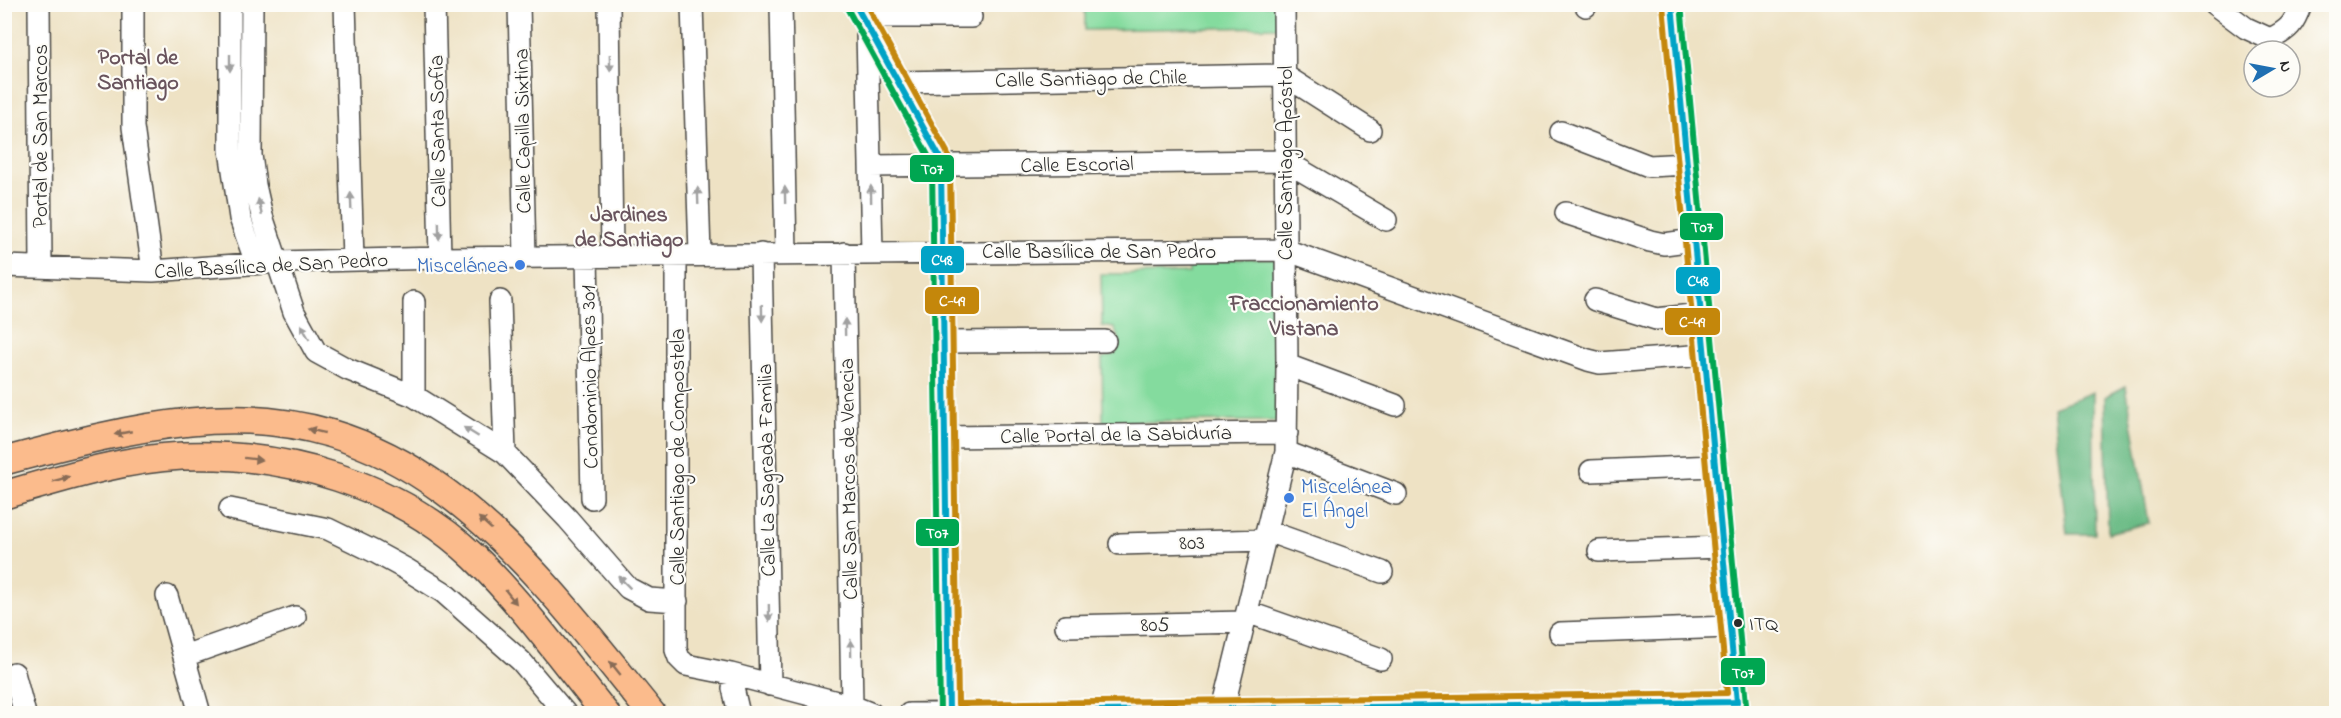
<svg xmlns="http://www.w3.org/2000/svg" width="2341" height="718" viewBox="0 0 2341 718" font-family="'Indie Flower',sans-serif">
	<rect width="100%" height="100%" fill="#fdfcf7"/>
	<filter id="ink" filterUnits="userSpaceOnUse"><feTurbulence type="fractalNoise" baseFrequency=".0167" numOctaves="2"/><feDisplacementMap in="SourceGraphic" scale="12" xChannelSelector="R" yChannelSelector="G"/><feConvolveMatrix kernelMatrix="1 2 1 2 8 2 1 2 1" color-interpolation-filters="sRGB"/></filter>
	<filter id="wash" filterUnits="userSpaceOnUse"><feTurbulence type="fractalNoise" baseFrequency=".008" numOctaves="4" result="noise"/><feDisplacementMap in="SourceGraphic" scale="24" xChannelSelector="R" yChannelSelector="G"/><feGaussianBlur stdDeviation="1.35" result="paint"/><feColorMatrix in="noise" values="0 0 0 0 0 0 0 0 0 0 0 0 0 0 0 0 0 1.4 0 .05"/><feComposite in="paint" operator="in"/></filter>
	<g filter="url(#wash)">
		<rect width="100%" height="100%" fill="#eee2c4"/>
		<!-- green -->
		<path fill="#84db9e" stroke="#588364" stroke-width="1.5" d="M1085 5H1277L1278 27 1085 30Z
			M1276 258 1278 421 1103 422 1102 358 1115 354 1120 342 1114 328 1102 326 1101 274 1189 273V259Z"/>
		<!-- forest -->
		<path fill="#6bbb85" stroke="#4b7358" stroke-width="1.5" d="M2126 386 2149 523 2108 533 2105 397Z
			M2093 392 2095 534H2067L2053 407Z"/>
	</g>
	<g filter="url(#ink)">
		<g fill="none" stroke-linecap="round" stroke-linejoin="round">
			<!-- minor casing -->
			<g stroke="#484642" stroke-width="24">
				<path id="minor" d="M39 4 41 267
					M133 4V127L153 271
					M230 4V150L240 218 256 263
					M252 4 251 155 255 185 262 216 294 312 316 352 347 369 414 396 505 453 568 519 628 588 649 599 677 601
					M345 4 353 260
					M434 4 440 258
					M519 4 525 257
					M609 4 612 256
					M692 4 700 254
					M781 4 786 254
					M855 4 939 156 941 166 949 713
					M1585 4 1586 6
					M1672 4 1738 714
					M2214 4 2246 28 2270 39C2289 30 2294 24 2301 4
					M863 17H971
					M867 31 872 253
					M897 82 1284 75 1370 130
					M1561 132 1649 166 1687 164
					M870 166 1285 161 1386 220
					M1566 213 1650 241 1664 244 1694 240
					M844 253 852 706
					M761 254 770 685
					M676 255V650L679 658 686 665 731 674 852 706 872 714
					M587 256 592 498
					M4 266 153 271 277 262 440 258 1286 250 1588 360 1600 363 1705 355
					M1595 300 1656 319 1701 314
					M500 301 505 453
					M944 342 1105 341
					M1287 365 1395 405
					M414 396V302
					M945 437 1287 433
					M1286 452 1396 494
					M1591 471 1715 466
					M230 509 328 529 373 551 406 569 443 592 521 661 566 714
					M1267 531 1382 572
					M1120 544 1265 540
					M1599 551 1723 547
					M167 596 200 714
					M1247 612 1381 659
					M1066 626 1244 622
					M1560 633 1730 627
					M184 656 295 617
					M14 673 25 714
					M733 688 739 714
					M1223 709 1286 452 1287 365 1284 4
					M909 714 1737 702"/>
			</g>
			<!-- major casing -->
			<g stroke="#484642" stroke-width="30">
				<path id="major" d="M4 461C65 445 128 428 190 422 413 398 528 561 652 714
					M4 495C62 478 122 459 182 456 287 452 397 484 474 557 523 604 563 661 606 714"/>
			</g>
			<!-- minor -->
			<use href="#minor" stroke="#fff" stroke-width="21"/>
			<!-- major -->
			<use href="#major" stroke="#fbbb8c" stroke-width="27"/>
			<!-- bus-1 casing -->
			<g stroke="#fdfcf7" stroke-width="10">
				<path id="bus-1" d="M855 4 939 156 941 166 949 713 1737 702 1672 4"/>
			</g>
			<!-- bus-2 casing -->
			<g stroke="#fdfcf7" stroke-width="10">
				<path id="bus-2" d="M847 8 930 159 932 167 940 714
					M1558 714 1737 711 1743 709 1746 704 1681 4"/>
			</g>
			<!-- bus-3 casing -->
			<g stroke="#fdfcf7" stroke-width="10">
				<path id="bus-3" d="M866 4 947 152 950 165 958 704 1727 693 1663 5"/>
			</g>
			<!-- bus-1 -->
			<use href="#bus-1" stroke="#02a3c6" stroke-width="6"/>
			<!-- bus-2 -->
			<use href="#bus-2" stroke="#00a651" stroke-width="6"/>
			<!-- bus-3 -->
			<use href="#bus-3" stroke="#c4870b" stroke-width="6"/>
		</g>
		<!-- one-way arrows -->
		<defs><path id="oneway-solid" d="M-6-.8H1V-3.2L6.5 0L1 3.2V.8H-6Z" transform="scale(1.5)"/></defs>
		<g fill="#a0a0a0">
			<use href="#oneway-solid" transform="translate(230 63) rotate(90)"/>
			<use href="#oneway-solid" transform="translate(610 63) rotate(89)"/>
			<use href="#oneway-solid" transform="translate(871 194) rotate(-91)"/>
			<use href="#oneway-solid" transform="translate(785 195) rotate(-91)"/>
			<use href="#oneway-solid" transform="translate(698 196) rotate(-92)"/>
			<use href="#oneway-solid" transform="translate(351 201) rotate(-92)"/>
			<use href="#oneway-solid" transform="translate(260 207) rotate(-102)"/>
			<use href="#oneway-solid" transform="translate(439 231) rotate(89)"/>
			<use href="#oneway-solid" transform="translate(762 313) rotate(89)"/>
			<use href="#oneway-solid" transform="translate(845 327) rotate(-91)"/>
			<use href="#oneway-solid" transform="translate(305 332) rotate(-120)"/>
			<use href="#oneway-solid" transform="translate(471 432) rotate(-148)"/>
			<use href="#oneway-solid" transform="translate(624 582) rotate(-135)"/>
			<use href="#oneway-solid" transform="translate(769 613) rotate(89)"/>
			<use href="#oneway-solid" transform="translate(851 648) rotate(-91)"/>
		</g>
		<g fill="#896c57">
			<use href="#oneway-solid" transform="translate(316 431) rotate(-167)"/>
			<use href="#oneway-solid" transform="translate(123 433) rotate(169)"/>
			<use href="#oneway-solid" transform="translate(253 459) rotate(7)"/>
			<use href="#oneway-solid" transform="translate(61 479) rotate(-16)"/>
			<use href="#oneway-solid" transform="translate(485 523) rotate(-138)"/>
			<use href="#oneway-solid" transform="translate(511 597) rotate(51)"/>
			<use href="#oneway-solid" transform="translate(615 668) rotate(-129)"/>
		</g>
	</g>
	<!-- markers -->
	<g fill="#3f7fe0" stroke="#fdfcf7" stroke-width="2">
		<circle cx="520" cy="265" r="6"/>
		<circle cx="1289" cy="498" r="6"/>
	</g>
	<circle fill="#2b2b2b" stroke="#fdfcf7" stroke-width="2" cx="1738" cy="623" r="5"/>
	<g text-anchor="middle" stroke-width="4.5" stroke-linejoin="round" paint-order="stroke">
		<!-- bus labels -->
		<g font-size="20" fill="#2b2b2b" stroke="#fdfcf7" text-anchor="start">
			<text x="1749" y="630">ITQ</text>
		</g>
		<!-- street labels -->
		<g font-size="21" fill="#2b2b2b" stroke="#fdfcf7">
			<text transform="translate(1091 78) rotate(-1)" y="7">Calle Santiago de Chile</text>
			<text transform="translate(437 131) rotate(-91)" y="7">Calle Santa Sofía</text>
			<text transform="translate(522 131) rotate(-91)" y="7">Calle Capilla Sixtina</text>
			<text transform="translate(40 136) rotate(-90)" y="7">Portal de San Marcos</text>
			<text transform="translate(1285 163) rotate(-90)" y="7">Calle Santiago Apóstol</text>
			<text transform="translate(1077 164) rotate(-1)" y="7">Calle Escorial</text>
			<text x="1099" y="258">Calle Basílica de San Pedro</text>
			<text transform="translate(271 265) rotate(-3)" y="7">Calle Basílica de San Pedro</text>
			<text transform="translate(589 377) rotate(-91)" y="7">Condominio Alpes 301</text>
			<text transform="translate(1116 434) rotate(-1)" y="7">Calle Portal de la Sabiduría</text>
			<text transform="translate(677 457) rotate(-90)" y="7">Calle Santiago de Compostela</text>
			<text transform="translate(766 470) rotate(-91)" y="7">Calle La Sagrada Familia</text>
			<text transform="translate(848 479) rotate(-91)" y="7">Calle San Marcos de Venecia</text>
			<text transform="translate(1192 542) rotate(-1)" y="7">803</text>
			<text transform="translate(1155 624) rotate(-1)" y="7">805</text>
		</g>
		<!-- shop labels -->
		<g font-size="21" fill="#366cbe" stroke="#fdfcf7" text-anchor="end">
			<text x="508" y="272">Miscelánea</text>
			<text x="1301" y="493" text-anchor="start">Miscelánea<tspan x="1301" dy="24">El Ángel</tspan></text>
		</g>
		<!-- neighbourhood labels -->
		<g font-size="22" font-weight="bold" fill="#69545d" stroke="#fdfcf7">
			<text x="138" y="64">Portal de<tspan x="138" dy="25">Santiago</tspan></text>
			<text x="629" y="221">Jardines<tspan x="629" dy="25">de Santiago</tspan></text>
			<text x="1304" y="310">Fraccionamiento<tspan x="1304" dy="25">Vistana</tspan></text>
		</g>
	</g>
	<g stroke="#fdfcf7" stroke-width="2">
		<rect x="909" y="154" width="46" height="29" rx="6" fill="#00a651"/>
		<rect x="1679" y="212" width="45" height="29" rx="6" fill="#00a651"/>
		<rect x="920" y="245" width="45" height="29" rx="6" fill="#02a3c6"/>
		<rect x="1675" y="266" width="46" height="29" rx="6" fill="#02a3c6"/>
		<rect x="924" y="286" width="56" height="29" rx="6" fill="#c4870b"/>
		<rect x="1664" y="307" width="57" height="29" rx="6" fill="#c4870b"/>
		<rect x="915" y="518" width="45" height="29" rx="6" fill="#00a651"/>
		<rect x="1720" y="657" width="46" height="29" rx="6" fill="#00a651"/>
	</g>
	<g font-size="16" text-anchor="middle" font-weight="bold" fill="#fff">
		<text x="932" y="174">T07</text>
		<text x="1702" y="232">T07</text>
		<text x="942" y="265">C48</text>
		<text x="1698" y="286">C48</text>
		<text x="952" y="306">C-49</text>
		<text x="1692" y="327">C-49</text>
		<text x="937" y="538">T07</text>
		<text x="1743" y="678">T07</text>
	</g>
	<!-- margin -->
	<rect width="2341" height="718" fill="none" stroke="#fdfcf7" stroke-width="24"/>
	<!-- north arrow -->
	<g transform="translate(2272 69) rotate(80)"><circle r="28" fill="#fdfcf7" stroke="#a9a8a5" stroke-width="1.5"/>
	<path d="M0-4.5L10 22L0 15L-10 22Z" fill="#1f6fb2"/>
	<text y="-9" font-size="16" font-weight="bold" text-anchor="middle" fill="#2b2b2b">N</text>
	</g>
</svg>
